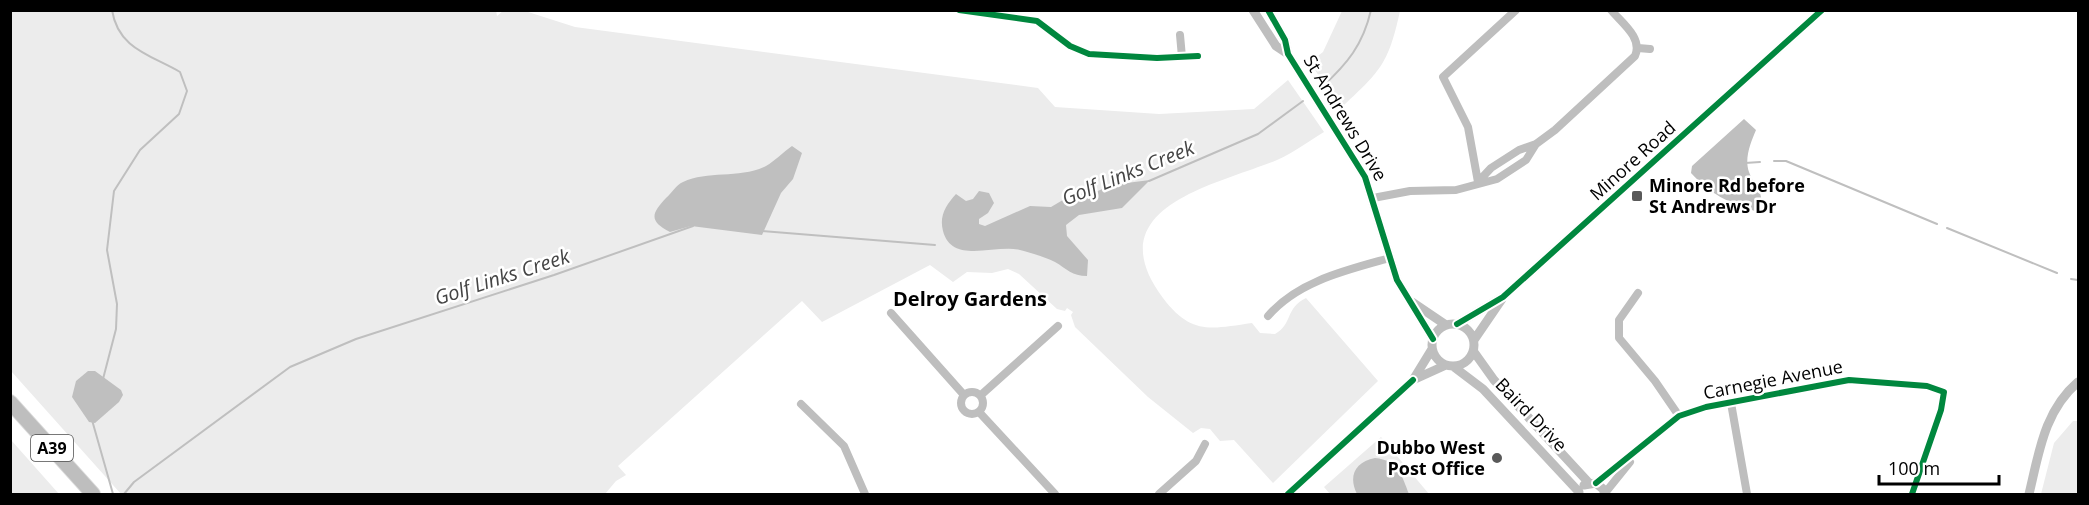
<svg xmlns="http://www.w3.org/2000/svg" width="2089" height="505" viewBox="0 0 2089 505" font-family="'Open Sans',sans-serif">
	<rect width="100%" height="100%" fill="#fff"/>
	<!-- green -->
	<path fill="#ececec" d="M496 10 497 16 503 11H525L575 27 1038 88 1055 107 1159 114 1254 109 1288 80 1324 132C1309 141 1293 153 1277 160 1216 185 1095 207 1163 298 1191 335 1210 329 1252 323L1260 333 1275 334C1293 324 1285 308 1306 298L1378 381 1273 483 1234 440 1220 441 1210 429 1201 428 1193 433 1148 397 1075 327 1071 315 1073 312 1067 308 1065 311 1057 309 1019 274 1008 269 992 273 967 272 953 282 930 265 822 322 802 301 618 466 626 475 616 481 605 494H121L11 371 10 11Z
		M1342 11H1400C1388 66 1380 71 1340 109L1310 62 1323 52Z
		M2073 421H2078V494H2041L2054 443Z
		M1381 437 1429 494H1330L1324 487Z
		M11 440 59 494H11Z"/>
	<!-- water -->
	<path fill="#bfbfbf" d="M1744 119 1756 130C1751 142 1744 158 1749 172 1755 188 1761 185 1762 206L1755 211C1729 203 1710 194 1691 173L1692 166Z
		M792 146 802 153 793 179 781 193 762 235 691 226 670 232C649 221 651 214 666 198 672 193 676 185 683 182 708 170 740 179 766 166 775 161 783 152 792 146Z
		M1150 180 1122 208 1079 215 1066 225 1067 236 1088 260 1087 276C1072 276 1067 269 1055 262 1045 257 1031 253 1020 250 995 244 952 265 943 231 939 216 946 205 956 194L966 201 973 199 979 191 989 193 994 203 988 213 979 219V224L985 226 1030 206 1051 207 1073 194 1089 195 1111 185Z
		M88 371H95L121 390 123 395 119 402 95 423 89 422 72 397 76 381Z
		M1375 458C1398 460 1402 476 1409 494H1357C1348 476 1355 462 1375 458Z"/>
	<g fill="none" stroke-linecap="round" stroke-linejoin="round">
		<!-- stream -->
		<path stroke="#bfbfbf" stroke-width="2" d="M1322 87C1347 64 1363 45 1371 10
			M1774 161H1786L1937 224
			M1745 163 1760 162
			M1149 181 1258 134 1303 101
			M1947 228 2057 273
			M761 231 935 245
			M2071 279 2078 280
			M103 379 116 329 117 304 107 250 114 191 140 150 179 114 187 91 180 72C151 55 118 49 112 10
			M92 420 113 494
			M124 494 134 482 290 367 356 339 554 275 693 226"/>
		<!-- trunk casing -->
		<g stroke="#dbdbdb" stroke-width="16">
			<path id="trunk" d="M10 402 93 494"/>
		</g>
		<!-- minor -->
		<path stroke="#bebebe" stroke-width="8" d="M959 10 1037 21 1070 46 1089 54 1157 58 1198 56
			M1180 35 1182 57
			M1638 48 1650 49
			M1478 182 1491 168 1519 150 1536 144 1555 130 1635 56C1643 38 1622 23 1611 10
			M1478 182 1468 127 1443 77 1516 10
			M1373 198 1410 191 1456 190 1497 179 1526 160 1536 144
			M1638 293 1619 320V338L1655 381 1679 416
			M891 313 964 395
			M1268 316C1298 281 1347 270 1390 258
			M961 403a11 11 0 1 1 22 0a11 11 0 1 1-22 0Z
			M981 395 1058 326
			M1731 403 1747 494
			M801 404 844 446 865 494
			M979 412 1055 494
			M1596 483 1679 416 1706 407 1849 380 1927 386 1944 392 1941 410 1912 494
			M1605 493 1630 462
			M1159 494 1196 461 1205 444"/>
		<!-- tertiary -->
		<path stroke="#bebebe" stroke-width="9" d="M1253 10 1276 46 1288 54
			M1268 10 1285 40 1288 54 1365 177 1397 280 1433 339
			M1412 302 1446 325
			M1432 345a21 21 0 1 1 42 0a21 21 0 1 1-42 0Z
			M1457 324 1503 297 1822 10
			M1474 340 1502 299
			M1474 352 1494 380 1589 483
			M1454 367 1483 389 1579 492
			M1413 380 1446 365
			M1584 485 1596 483 1603 489 1605 494
			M1288 494 1413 380 1432 349
			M2029 494C2039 453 2044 411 2078 382"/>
		<!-- trunk -->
		<use href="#trunk" stroke="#bebebe" stroke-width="14"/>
		<!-- cycleway casing -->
		<g stroke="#fff" stroke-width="10">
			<path id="cycleway" d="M959 10 1037 21 1070 46 1089 54 1157 58 1198 56
				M1268 10 1285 40 1288 54 1365 177 1397 280 1433 339
				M1457 324 1503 297 1822 10
				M1596 483 1679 416 1706 407 1849 380 1927 386 1944 392 1941 410 1912 494
				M1288 494 1413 380"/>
		</g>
		<!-- cycleway -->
		<use href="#cycleway" stroke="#00873e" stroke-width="6"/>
	</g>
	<!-- markers -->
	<g fill="#595959" stroke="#fff" stroke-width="2">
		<rect x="1631" y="190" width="12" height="12" rx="3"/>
		<circle cx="1497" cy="458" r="6"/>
	</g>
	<g text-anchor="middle" stroke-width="5" stroke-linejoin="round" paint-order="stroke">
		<!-- shield labels -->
		<rect fill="#fff" stroke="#4c4c4c" stroke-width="1.5" x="31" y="435" width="42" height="26" rx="4.5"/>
		<g font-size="16" font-weight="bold" fill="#000">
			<text x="52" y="454">A39</text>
		</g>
		<!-- street labels -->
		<g font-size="18" fill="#000" stroke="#fff">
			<text transform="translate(1345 118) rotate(59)" y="6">St Andrews Drive</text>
			<text transform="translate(1633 161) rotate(-42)" y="6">Minore Road</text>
			<text transform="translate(1773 380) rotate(-11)" y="6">Carnegie Avenue</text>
			<text transform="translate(1531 415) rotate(46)" y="6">Baird Drive</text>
		</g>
		<!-- poi labels -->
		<g font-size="18" font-weight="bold" fill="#000" stroke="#fff" text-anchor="start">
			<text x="1649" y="192">Minore Rd before<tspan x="1649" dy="21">St Andrews Dr</tspan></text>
			<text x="1485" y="454" text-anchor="end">Dubbo West<tspan x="1485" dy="21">Post Office</tspan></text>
		</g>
		<!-- water labels -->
		<g font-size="20" font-style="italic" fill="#444" stroke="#fff">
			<text transform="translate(1128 173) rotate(-22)" y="7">Golf Links Creek</text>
			<text transform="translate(502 277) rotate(-18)" y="7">Golf Links Creek</text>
		</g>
		<!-- neighbourhood labels -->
		<g font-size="20" font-weight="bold" fill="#000" stroke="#fff">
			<text x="970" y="306">Delroy Gardens</text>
		</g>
	</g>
	<!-- border -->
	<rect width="2089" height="505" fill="none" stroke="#000000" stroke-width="24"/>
	<!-- scale -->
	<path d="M1879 475v9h120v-9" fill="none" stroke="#000000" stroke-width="3"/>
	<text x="1888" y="475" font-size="18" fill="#000000" stroke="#ffffff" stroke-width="4.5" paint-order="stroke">100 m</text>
</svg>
